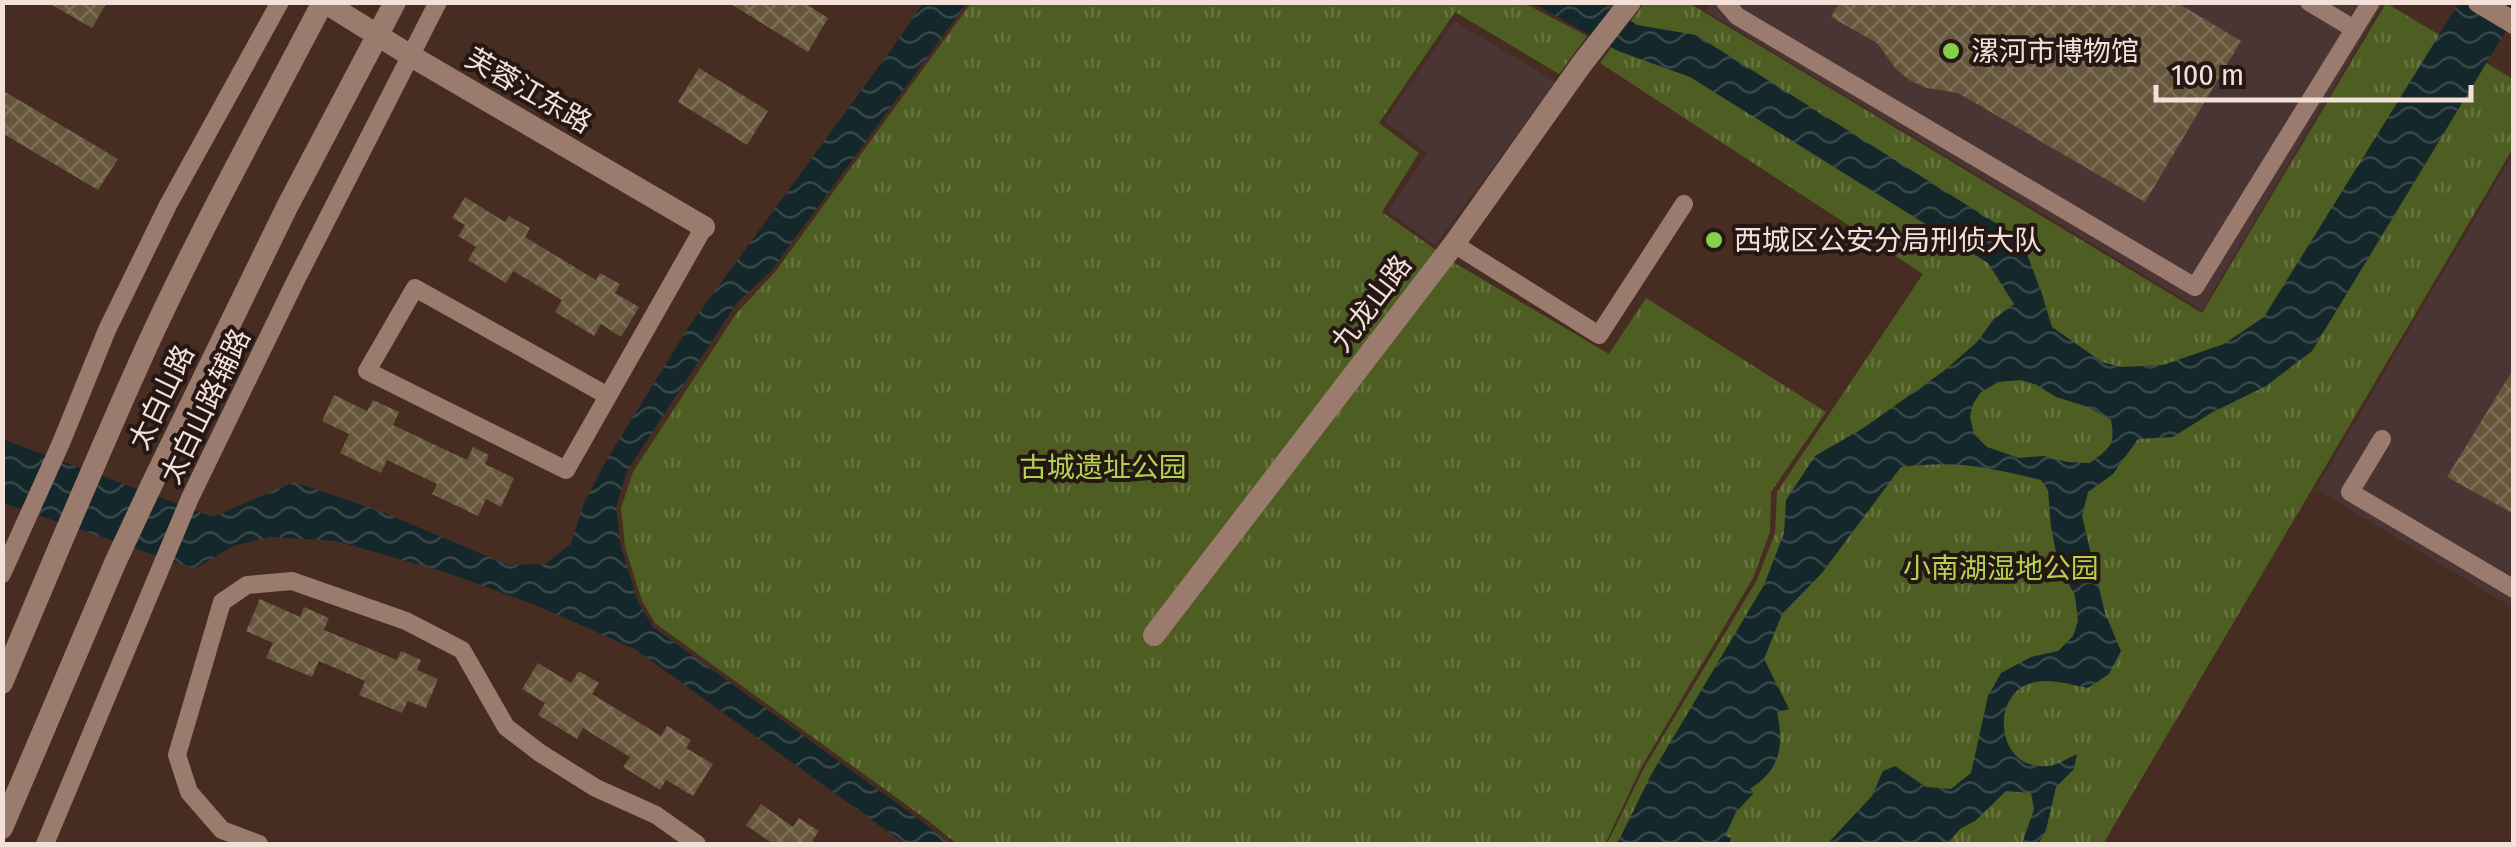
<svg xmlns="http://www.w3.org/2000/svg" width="2516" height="847" viewBox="0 0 2516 847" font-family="'Fira Sans Condensed','Noto Sans SC',sans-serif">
	<defs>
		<pattern id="park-tufts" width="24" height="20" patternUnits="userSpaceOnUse" patternTransform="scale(2.5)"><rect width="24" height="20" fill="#4e5d22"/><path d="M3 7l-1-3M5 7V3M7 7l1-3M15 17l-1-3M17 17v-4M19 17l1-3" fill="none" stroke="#687442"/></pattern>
		<pattern id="water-waves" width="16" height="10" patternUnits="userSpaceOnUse" patternTransform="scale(2.5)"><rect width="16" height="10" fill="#14272b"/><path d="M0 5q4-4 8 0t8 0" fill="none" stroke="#374649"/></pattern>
		<pattern id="building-cross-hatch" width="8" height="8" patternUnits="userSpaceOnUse" patternTransform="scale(2.5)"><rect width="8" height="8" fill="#66563b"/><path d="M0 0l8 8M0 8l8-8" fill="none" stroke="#7c6e57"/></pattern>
	</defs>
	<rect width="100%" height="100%" fill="#472c22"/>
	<!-- commercial -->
	<path fill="#4a3535" d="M1711 2 2383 3 2202 310 1706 11Z
		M1454 21 1556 82 1435 245 1388 212 1427 153 1385 121Z
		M2513 154V608L2316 489Z"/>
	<!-- park -->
	<path fill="url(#park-tufts)" d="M971 3H1524L1587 36 1559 74 1455 12 1379 123 1419 153 1382 212 1453 262 1609 354 1646 298 1826 412 1771 492 1770 532 1753 578 1642 766 1605 844H957L930 822 655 623 642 601 625 547 621 508 633 472 736 314 775 272Z
		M1644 3H1689L2202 313 2386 3 2513 79V148L2103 844H1607L1644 768 1757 580 1775 533 1777 492 1923 274 1600 63Z"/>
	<!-- water -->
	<path fill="url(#water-waves)" fill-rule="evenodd" d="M923 3H967L771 271 736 304 627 471 616 507 621 547 638 602 653 627 924 823 950 844H905L635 649 533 604 442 571 336 541 270 537 233 546 195 569 3 503 2 439 213 517 294 482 382 512 508 565 545 564 571 544 584 503 606 461 688 328 898 40Z
		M1533 3H1603L1637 25 1696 35 2021 239 2041 291 2052 327 2102 362 2121 367 2163 365 2224 344 2264 317 2459 3H2513V19L2312 351 2266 386 2211 413 2173 437 2138 439 2113 474 2088 492 2082 516 2105 613 2121 651 2109 674 2088 688C2068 684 2045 676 2026 685 1990 701 1998 772 2049 766 2058 765 2068 758 2077 754L2074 769 2056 787 2046 830 2038 844H2022L2034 809 2031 793 2006 791 1975 821 1960 829 1947 844H1827L1872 796 1883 771 1895 766 1926 787 1951 789 1971 773 1988 696 2001 673 2031 657 2058 651 2073 636 2078 621 2075 596 2058 562 2051 527 2048 490 2041 480C1987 467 1957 460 1901 467L1822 573 1782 614 1764 659 1789 709 1777 712C1784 746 1781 769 1750 789L1754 793 1736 812 1725 836 1731 838 1729 844H1617L1652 773 1764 585 1784 533 1786 500 1815 456 1865 427 1945 370 1977 342 1994 319 2014 304 1988 263 1690 77 1618 51ZM2021 380 2037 385 2056 397 2088 407 2111 420C2116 446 2109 448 2090 463L2068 462 2043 456 2019 458 1987 447 1974 434 1970 417 1973 404 1980 393 1998 382Z"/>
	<!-- building -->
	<path fill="url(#building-cross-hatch)" d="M47 2H107L92 28Z
		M728 2H803L828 18 808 52Z
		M1840 2H2176L2241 41 2145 202 1958 93 1927 88 1909 80 1896 69 1877 43 1831 17Z
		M699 68 768 111 747 145 678 102Z
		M2 90 118 159 98 190 2 133Z
		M465 197 505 222 509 216 530 228 525 237 596 280 600 273 620 284 615 293 639 307 621 337 601 324 594 336 555 312 562 300 513 271 506 283 468 260 476 247 458 236 465 225 452 218Z
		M2514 368V514L2447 477Z
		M334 395 367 411 373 400 399 412 393 425 467 460 473 447 489 455 485 464 514 478 501 507 486 499 478 516 432 494 437 484 387 460 381 473 340 453 349 434 322 421Z
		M260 599 300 617 304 607 329 618 324 630 397 660 401 651 421 660 417 670 438 679 426 708 408 701 402 713 359 695 365 681 319 661 312 677 266 658 273 643 246 631Z
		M538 663 571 683 579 671 599 683 592 694 661 736 667 726 691 740 686 748 713 764 693 796 666 780 660 790 623 767 630 757 583 728 577 739 538 715 545 703 522 689Z
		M761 804 793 827 799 818 819 831 812 841 818 844H773L746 825Z"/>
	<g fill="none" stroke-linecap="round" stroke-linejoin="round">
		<!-- street -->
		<path stroke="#9c7b6f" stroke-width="18" d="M1725 2 1737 16 2195 287 2371 2
			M2309 2 2354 29
			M1454 244 1599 335 1684 204
			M608 396 415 288 367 371 566 470 704 227
			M2382 439 2350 492 2514 589
			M2 574 61 443 107 330 168 205 280 2
			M45 844 190 498 296 280 438 2
			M259 844 222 830 189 792 177 755 222 602 247 585 292 581 406 621 462 650 506 727 540 753 596 788 656 815 697 844"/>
		<!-- secondary -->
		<path stroke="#9c7b6f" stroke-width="22" d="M324 2 411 56 704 227
			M2479 2 2514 23
			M1154 635 1454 244 1581 65 1630 2
			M2 683C49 571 96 458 146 348 200 230 263 117 323 2
			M2 828 115 563 152 484 287 207 395 2"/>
	</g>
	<!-- markers -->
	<g fill="#86cf4b" stroke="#251814" stroke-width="4">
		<circle cx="1951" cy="51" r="10"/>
		<circle cx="1714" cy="240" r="10"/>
	</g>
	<g text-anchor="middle" stroke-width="8" stroke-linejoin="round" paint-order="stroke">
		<!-- poi labels -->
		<g font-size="28" fill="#f3e0d9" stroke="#251814" text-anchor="start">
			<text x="1971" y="61">漯河市博物馆</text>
			<text x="1734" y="250">西城区公安分局刑侦大队</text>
		</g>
		<!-- street labels -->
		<g font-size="28" fill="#f3e0d9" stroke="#251814">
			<text transform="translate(529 90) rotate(30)" y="10">芙蓉江东路</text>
			<text transform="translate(1371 303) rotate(-53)" y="10">九龙山路</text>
			<text transform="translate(161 397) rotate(-64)" y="10">太白山路</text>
			<text transform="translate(205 406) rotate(-64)" y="10">太白山路辅路</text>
		</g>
		<!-- park labels -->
		<g font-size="28" fill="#b3d251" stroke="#251814">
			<text x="1103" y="477">古城遗址公园</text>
			<text x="2001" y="578">小南湖湿地公园</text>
		</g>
	</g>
	<!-- border -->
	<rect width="2516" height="847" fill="none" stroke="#f3e0d9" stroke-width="10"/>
	<!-- scale -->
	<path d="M2156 85v15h315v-15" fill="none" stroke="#f3e0d9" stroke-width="5"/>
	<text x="2171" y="85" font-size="30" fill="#f3e0d9" stroke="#251814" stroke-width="8" paint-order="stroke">100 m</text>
</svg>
